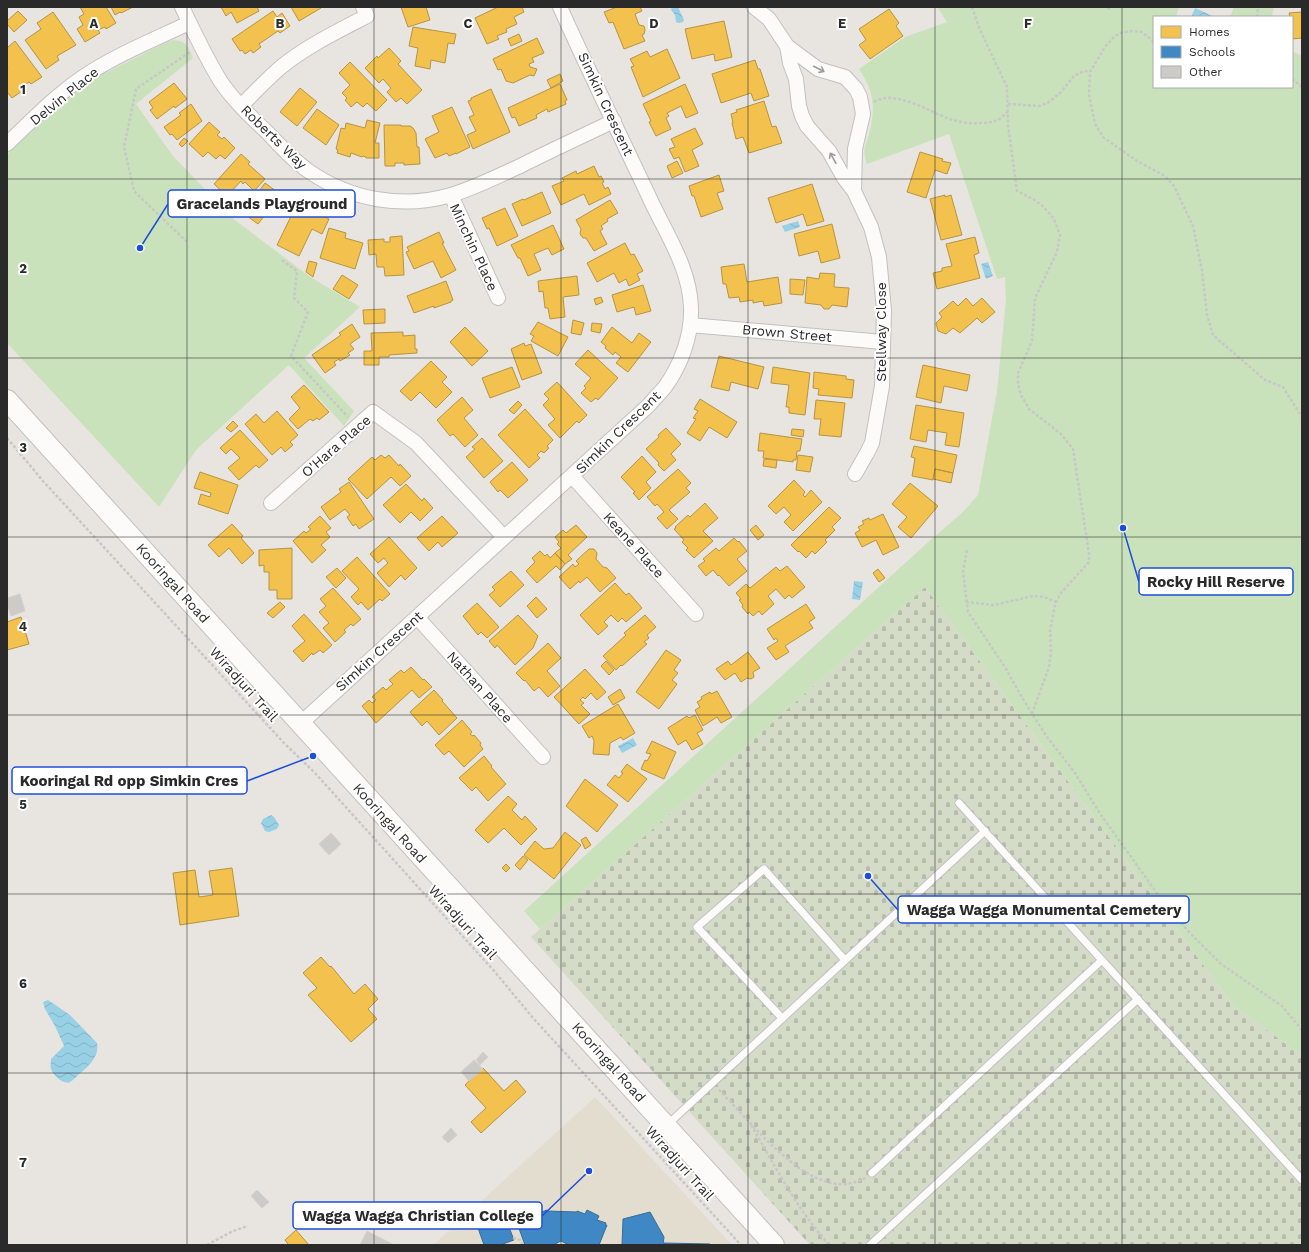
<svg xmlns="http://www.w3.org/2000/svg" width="1309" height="1252" viewBox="0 0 1309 1252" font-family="'Work Sans',sans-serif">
	<defs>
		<pattern id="cemetery-stones" width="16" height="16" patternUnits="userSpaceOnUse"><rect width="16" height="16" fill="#d4dcc8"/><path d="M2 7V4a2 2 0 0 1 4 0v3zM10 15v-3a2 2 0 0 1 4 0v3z" fill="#b6bdac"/></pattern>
		<pattern id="water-waves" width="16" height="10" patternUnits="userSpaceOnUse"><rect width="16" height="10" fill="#98d0e6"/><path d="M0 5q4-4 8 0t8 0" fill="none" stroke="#83b3c5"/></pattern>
	</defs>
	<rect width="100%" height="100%" fill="#e8e5e0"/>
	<!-- education -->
	<path fill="#e2ddcf" d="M595 1097 732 1245H433Z"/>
	<!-- cemetery -->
	<path fill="url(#cemetery-stones)" d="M925 587 1232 1004 1302 1056V1245H810L531 937Z"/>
	<!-- park -->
	<path fill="#cae2bb" d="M937 7H1179L1176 17H1154V87H1292V51L1302 56V1056L1232 1004 925 587 540 929 524 911 927 543 963 512 978 495 997 391 1006 299 1005 277 997 279 949 134 867 164C862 149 865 148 869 134 876 108 874 91 859 69L905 37 947 22Z
		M1234 7H1274L1272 17H1230Z
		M173 40C187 41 188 46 193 58L136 104 173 156 235 220 309 276 360 307 304 358 354 411 344 426 289 365 196 450 159 507 7 343V156L13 146 74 92 87 82 163 44Z"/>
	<!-- water -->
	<path fill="url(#water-waves)" d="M672 7H678L684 20 683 22 679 23 676 22 675 15 671 10Z
		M1195 8 1215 17H1191Z
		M798 221 800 227 785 232 782 226Z
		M988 262 993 276 986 279 981 264Z
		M854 581 863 582 860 600 852 599Z
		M633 738 637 745 622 753 618 746Z
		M271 815 274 817 279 825 277 829 269 832 265 831 261 823 263 819Z
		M48 1000 70 1015 97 1043C100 1057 87 1068 77 1076 75 1078 72 1081 70 1082 63 1085 53 1075 51 1069 50 1067 51 1062 51 1059L64 1046 55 1026 45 1009 43 1002Z"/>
	<!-- homes -->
	<path fill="#f2c14e" stroke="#b69443" d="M80 7H106L116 23 106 29 105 27 98 30 100 33 85 42 77 29 83 25 79 17 84 14Z
		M111 7H133L121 13 120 12 115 15Z
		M221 7H257L259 11 237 23 231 12 226 16Z
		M291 7H320L321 8 299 21Z
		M401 7H426L430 20 408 27Z
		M498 7H522L524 12 514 17 517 24 506 29 507 32 497 36 499 39 487 44 475 18Z
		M617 7H640L642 11 635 14 639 25 644 26 645 30 644 34 642 35 645 41 624 49 613 22 609 23 604 12Z
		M889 9 899 23 896 26 903 36 870 59 859 45 866 40 859 29Z
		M18 11 27 20 14 32 7 24V21Z
		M273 11 277 17 282 13 290 26 280 33 278 31 259 44 261 47 253 53 251 50 245 54 242 50 240 51 232 39Z
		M53 12 76 45 57 56 59 60 46 69 25 40 41 29 37 23Z
		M1302 12V38L1292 39V17H1290L1289 13Z
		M724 21 732 57 715 61 714 54 692 59 685 29Z
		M413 27 456 34 454 44 448 43 445 63 431 60 430 69 415 66 418 48 409 46Z
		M519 34 522 41 511 46 508 39Z
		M537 38 544 53 532 58 534 62 529 64 530 67 537 69 534 76 530 75 513 83 506 81 501 69 498 70 493 59Z
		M15 41 42 77 31 84 29 82 23 86 25 89 12 98 7 92V70L8 69 7 67V48Z
		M389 48 401 61 398 64 422 90 407 104 401 98 396 102 387 92 391 88 383 79 379 83 365 68 377 56 378 58Z
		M667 49 680 78 643 97 631 67 634 66 630 59 647 51 650 57Z
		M755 60 758 69H760L769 96 754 101 751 93 721 103 712 74Z
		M350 62 387 100 376 111 367 103 363 107 357 102 351 107 345 100 347 98 342 93 350 85 339 73Z
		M560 74 563 81 551 88 547 80Z
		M174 83 187 99 175 108 174 106 157 119 150 110 153 108 149 102Z
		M560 84 567 100 565 101 566 104 548 112 547 109 536 115 537 118 519 126 515 117 512 118 508 108Z
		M685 84 698 113 686 118 681 106 667 113 669 116 666 118 671 129 656 136 649 122 651 121 643 104Z
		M300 88 317 102 297 126 280 112Z
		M491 89 510 132 473 149 467 135 476 131 469 117 474 115 468 101 471 100V98Z
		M764 101 772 127 776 126 782 143 749 153 743 137 736 139 732 123H733L731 114 737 112 736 110Z
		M191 104 202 121 177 140 172 134 170 135 164 127 181 115 179 113Z
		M452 107 470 147 456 154V153L449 156 447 153 435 158 425 139 439 132 432 116Z
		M317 109 339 125 326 145 303 128Z
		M367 120 380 123 375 143H379V158H366V157L363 156 362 157 351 153 350 157 337 153 338 150 336 149 341 128 345 129 346 123 365 128Z
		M209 122 220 132 217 135 222 139 224 137 235 148 225 159 220 155 216 159 208 152 203 157 189 144Z
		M384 125H401V126H410L413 128 416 133 417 147H419L420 164 404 165V163H395V166H385Z
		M695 128 703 144 692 150 699 166 685 172 679 157 674 159 669 149 675 147 671 139Z
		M184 138 188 141 182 147 179 144Z
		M920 152 943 159 942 161 951 163 947 174 935 170 926 198 907 192Z
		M241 154 250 162 248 164 265 179 254 191 245 182 243 184 241 181 227 196 214 184Z
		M677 161 683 173 672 178 667 166Z
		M594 166 599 177 601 176 604 182 602 183 605 189 608 187 611 194 589 205 584 194 561 205 552 186 564 181 562 178 576 171 577 174Z
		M719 175 724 191 717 193 723 209 701 217 694 196H692L689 186Z
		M265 183 276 191 274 194 280 197 283 194 294 202 285 215 277 209 273 214 268 211 258 224 243 213Z
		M812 184 824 221 807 226 803 214 776 223 768 198Z
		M542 192 551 213 522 226 512 204 523 199 524 200Z
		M945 195V197L951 195 962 235 941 240 930 199Z
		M610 200 618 213 607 219 608 221 601 226 603 229 600 231 607 244 594 251 586 238H583L580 234 581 229 576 220Z
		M297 204 329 219 322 234 312 229 299 256 277 245Z
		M505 208 518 236 497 246 489 228 487 229 482 218Z
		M832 224 840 258 821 263 818 251 799 256 794 234Z
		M553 225 564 249 552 255 548 248 534 254 541 270 528 276 520 258H518L511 245Z
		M329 228 346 233 345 238 363 243 355 269 320 258Z
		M439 232 444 243H442L456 270 441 278 433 261 414 269 406 252 409 251 407 247Z
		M402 236 404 275 385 276 384 267H377L376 254 369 255 368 240 384 239V242H390V237Z
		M975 237 979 253 974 255 980 278 937 289 933 273 942 271V268L952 266 946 244Z
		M625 243 631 255 634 254 643 271 637 274 640 280 629 286 626 279 619 283 614 273 597 282 587 263Z
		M309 261 317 263 313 277 306 272Z
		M744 264 747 282 778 277 782 303 764 306 763 301 753 303V300L740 302 739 297 729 298 726 284H723L721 267Z
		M820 273 835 274 834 287 849 288 847 307 832 305 829 309H824L821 305 805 303 807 277 819 279Z
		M342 275 358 285 349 299 333 289Z
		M577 276 579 295 563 297 565 317 550 319 548 308H545L543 291 539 292 538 281Z
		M790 279 805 280 803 295 790 294Z
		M446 281 453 300 451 301V302L434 308V306L414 313 407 296Z
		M643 285 651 311 636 315 634 307 617 312 612 295Z
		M601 297 603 302 596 305 594 299Z
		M966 298 973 306 982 298 995 312 982 323 977 318 960 333 953 328 946 334 938 331 936 323 942 317 939 313 953 301 958 306Z
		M385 309V323L364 324 363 310Z
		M573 320 584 323 581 335 571 333Z
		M538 322 568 337 558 356 531 341 534 336 530 334Z
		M592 323 602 324 600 333 591 331Z
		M352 324 360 337 350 344 354 349 348 353 350 355 340 361 339 359 334 362 336 365 325 373 312 355 341 335 339 333Z
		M465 327 488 351 472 366 450 342Z
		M612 327 632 343 639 333 651 342 628 372 616 363 621 357 615 352 613 355 605 348 606 346 601 342Z
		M403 332V336L415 335V349H417V353L389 355V357H379V365H364V351H372L371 333Z
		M524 343 525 346 531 344 542 373 522 380 511 349Z
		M588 350 618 378 598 400 596 398 591 402 581 393 586 388 584 386 591 378 575 364Z
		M719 356 764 367 758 389 731 382 729 391 711 387Z
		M431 361 447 377 442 382 452 392 436 408 420 392 411 401 400 391Z
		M923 365 970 375 967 391 944 386 941 403 916 397Z
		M512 367 520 387 490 398 482 378Z
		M773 367 810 373 805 415 789 413V407H786L789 385 771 383Z
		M814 372 846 376V379L854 380 852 398 818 395 819 389 813 388Z
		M557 382 587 415 579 423 577 421 560 438 548 425 555 419 543 405 549 399 544 394Z
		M304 385 329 412 319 420 317 418 313 421 310 419 298 429 289 419 300 408 291 397Z
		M462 397 473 410 464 418 478 435 465 447 453 434 450 436 437 420Z
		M700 399 737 422 727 438 709 427 700 441 687 433 696 419 693 418 698 411 694 409Z
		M816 400 845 403 841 437 819 435 821 419H814Z
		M518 401 522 405 514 414 509 410Z
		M916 405 964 413 959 447 945 445 947 433 928 430 926 442 910 439Z
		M525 409 553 440 547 446 549 448 544 453 541 451 537 455 540 458 529 468 498 435Z
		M277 411 298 435 290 442 293 445 285 452 281 447 272 455 245 424 256 414 264 423Z
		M233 421 238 426 231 432 226 428Z
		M666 428 681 444 671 454 676 460 664 471 658 465 659 463 646 449 659 437 658 435Z
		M792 429 804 430 803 437 791 435Z
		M240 430 268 460 259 468 256 465 239 480 228 468 240 458 231 449 226 454 220 448Z
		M760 433 802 439 800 451H797L796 460H793V462L763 458 764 451H758Z
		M482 438 503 461 484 478 466 457 475 449 472 447Z
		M914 446 957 455 953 473 935 469 933 480 912 476 915 458 911 457Z
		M381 455 385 458 389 455 399 466 400 464 411 476 400 486 391 477 367 499 348 479 372 457 375 460Z
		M798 455 813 457 810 472 796 470Z
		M642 456 656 472 646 482 651 488 639 500 633 493 635 492 621 477Z
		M764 459 777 460 776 468 763 466Z
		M512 462 528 480 508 498 500 490 498 492 490 482Z
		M678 469 691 483 686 488 690 492 669 510 678 519 667 529 657 518 664 512 657 504 655 506 647 497Z
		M935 469 953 473 951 483 933 479Z
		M200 472 238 485 228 514 198 504 201 494 210 497 211 493 194 488Z
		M794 480 805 492 803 495 805 497 811 490 822 502 793 531 784 522 791 515 784 507 776 514 768 506Z
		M349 482 374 519 359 529 356 524 353 526 347 517 350 515 345 509 330 520 321 507 341 492 339 489Z
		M910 483 938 506 911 538 898 527 907 517 892 504Z
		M406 484 422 501 424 498 433 508 420 521 411 512 400 523 383 505Z
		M705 503 718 518 703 531 713 541 694 558 686 550 688 548 682 542 684 540 674 529 676 528 675 527 688 515 690 517Z
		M829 507 841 518 832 527 835 530 825 540 827 542 815 554 812 551 806 558 799 551 798 552 791 545Z
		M883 514 899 547 883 555 876 540 862 547 855 533 860 530 858 527 864 524 862 521 869 518 870 520Z
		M320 516 331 528 326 532 330 537 321 545 326 550 312 563 293 541 304 531 306 533 311 529 308 527Z
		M442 516 458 533 442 547 438 542 429 551 417 538Z
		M232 524 243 536 241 538 254 553 242 564 229 548 219 557 208 545Z
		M576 525 587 537 568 555 572 559 565 564 555 553 561 548 557 544 559 542 555 537 563 530 566 533Z
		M756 525 764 535 758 540 750 530Z
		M389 537 417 568 405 580 401 575 389 587 377 573 388 563 384 558 378 563 370 554Z
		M734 538 738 542 739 541 747 551 737 559 747 571 729 586 719 575 718 576 713 570 706 576 698 566 705 561 703 559 716 548 719 551Z
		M292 548V599H277V590H269V572H264V565L259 566V550Z
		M589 549H594L597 553 596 559 603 567 607 568 616 578 600 592 587 577 580 583 579 581 570 589 559 577 573 564 575 567 579 564 576 561Z
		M540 551 545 556 547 554 550 558 555 553 565 564 560 570 556 566 537 583 526 571 535 562 532 558Z
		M357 557 390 594 382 601 380 599 368 610 361 602 358 605 351 597 359 589 342 571Z
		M787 566 805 587 792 598 789 595 785 599 776 589 768 596 774 604 762 615 759 611 753 616 749 612 748 614 742 607 743 605 739 600 741 599 736 593 746 584 750 588 776 567 780 571Z
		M337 568 346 578 336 588 326 577Z
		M878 569 885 578 879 582 873 573Z
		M511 571 524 585 500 607 489 595 495 590 492 587Z
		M615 583 626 595 629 593 642 608 626 622 622 618 618 622 611 615 604 622 608 626 598 635 580 615Z
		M333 588 361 619 353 626 351 624 344 630 346 632 335 642 323 628 329 623 319 612 326 606 320 599Z
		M536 597 547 609 537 618 527 606Z
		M280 602 285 607 273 618 267 613Z
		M477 603 499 627 487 638 481 632 478 635 463 616Z
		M806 604 815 618 809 622 813 628 785 646 789 652 776 660 767 648 778 641 776 638 774 640 767 629Z
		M304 614 332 645 323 653 320 650 313 655 312 653 303 662 293 651 305 641 292 626Z
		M518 615 538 636 533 648 515 665 497 645 495 648 489 641Z
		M645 615 656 627 647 635 649 638 644 642 647 644 622 666 621 665 616 670 603 656 626 635 624 633Z
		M21 617 29 644 7 650V622Z
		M548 643 561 658 547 671 560 686 548 697 539 687 534 691 525 680 524 681 516 673Z
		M666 650 681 660 674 670 678 673 672 680 677 684 659 709 636 692Z
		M748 652 760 668 753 672 754 677 751 679 747 678 741 682 735 673 725 680 716 669 728 661 731 665Z
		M606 661 614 670 609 675 601 666Z
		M411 667 423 680 424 679 432 687 419 698 412 690 376 723 362 706 369 700 372 703 376 700 372 697 383 687 386 690 393 684 389 680 401 670 404 673Z
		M585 669 606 692 597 700 591 693 585 699 583 697 580 700 584 703 581 705 590 714 579 724 554 697Z
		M620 689 625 698 613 705 608 697Z
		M434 690 443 700 442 701 457 718 439 735 427 721 422 726 410 712Z
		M717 691 732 717 721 723 717 717 703 726 695 710 700 707 697 702 702 699 701 697 710 692 711 694Z
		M618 704 635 733 623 740 621 737 610 743 609 755 593 754 594 741 592 736 589 738 582 726Z
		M695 715 703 730 697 733 703 744 692 750 686 740 678 745 668 728 687 716 689 718Z
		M462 720 472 732 470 734 473 736 474 735 481 743 480 745 483 749 464 767 449 751 444 755 435 745Z
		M652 741 676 752 664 779 641 769 645 760 647 761 651 754 646 753Z
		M484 756 492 766 491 767 506 784 488 801 476 787 472 791 459 778Z
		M627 764 647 779 628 802 607 785 615 775 619 778 623 773 621 772Z
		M585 779 618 805 597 832 566 806Z
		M508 796 517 804 512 810 522 820 525 816 537 829 521 845 504 828 488 843 475 830Z
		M565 832 581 845 554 879 524 855 535 841 544 849 553 848Z
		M586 837 591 845 585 849 581 840Z
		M523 856 528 860 520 870 515 865Z
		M506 864 510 868 506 872 502 868Z
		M232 868 239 916 180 925 173 873 195 870 199 897 213 895 209 871Z
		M321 957 330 967 331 966 354 994 365 984 378 999 368 1009 377 1019 351 1042 308 995 317 988 303 973Z
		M483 1068 504 1091 516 1080 526 1092 481 1133 471 1122 486 1108 465 1085Z
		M296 1230 309 1245H287L288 1244 285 1240Z"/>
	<!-- schools -->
	<path fill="#3f88c5" stroke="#396c96" d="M537 1209 539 1213 547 1210V1211L577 1212V1211L585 1214 587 1210 599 1216 597 1220 606 1223 605 1225H607L599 1245H569L561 1241 553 1245H525L517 1223H518V1222L526 1219 524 1214Z
		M650 1212 664 1237 663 1245H622L623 1219Z
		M505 1217 514 1240 500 1245H484L478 1228Z
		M664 1243 710 1244V1245H664Z"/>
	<!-- building -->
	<path fill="#cdcbc7" stroke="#d3d1cc" d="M20 594 25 611 11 616 7 604V598Z
		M331 833 341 844 329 855 319 844Z
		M483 1052 488 1057 480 1065 476 1060Z
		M474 1060 483 1069 469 1081 461 1072Z
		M451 1128 457 1135 448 1143 442 1137Z
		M257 1190 269 1202 262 1208 251 1196Z
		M367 1231 394 1245H360Z"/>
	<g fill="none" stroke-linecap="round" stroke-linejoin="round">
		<!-- lane casing -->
		<g stroke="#c1c1c1" stroke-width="9">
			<path id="lane" d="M959 803 1302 1180
				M782 1018 697 927 764 869 845 960
				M667 1125 985 831
				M872 1173 1102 960
				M870 1245 1138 999"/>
		</g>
		<!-- street casing -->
		<g stroke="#c1c1c1" stroke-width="16">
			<path id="street" d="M182 7C194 32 206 58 221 82 234 101 251 117 268 133 281 147 294 161 310 172 351 200 403 209 451 195 474 188 496 177 518 167 550 151 582 136 614 121
				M754 7 769 19 787 46 790 63 796 79 799 106 802 116 807 126 829 151 844 178 854 191 871 227 879 257 884 310 882 386 872 443 867 453 855 474
				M787 46 818 69 845 77 856 89 860 97 863 114 855 149 854 191
				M241 106C254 93 267 79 281 67 307 46 338 31 367 16L363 7
				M7 144C31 121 55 96 83 77 116 55 153 40 189 23
				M451 195 498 298
				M690 325 883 342
				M572 476 696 614
				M271 503 373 412 416 443 504 537
				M417 617 543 757
				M300 724 649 405C654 399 660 393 665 387 681 365 692 335 691 308 690 269 667 235 651 201 621 137 589 72 560 7"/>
		</g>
		<!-- secondary casing -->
		<g stroke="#c1c1c1" stroke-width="22">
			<path id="secondary" d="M7 400 774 1245"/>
		</g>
		<!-- path -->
		<path stroke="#c8c7c7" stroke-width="2.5" stroke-dasharray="3 2" stroke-linecap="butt" d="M972 7 980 30 1007 87 1008 125 1017 191 1033 199 1044 207 1054 219 1060 235 1057 252 1035 298 1032 341 1018 373V384L1021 395 1029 409 1061 434 1073 449 1089 554V562L1060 594 1055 605 1050 631 1051 652 1049 667 1032 714
			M1108 7 1110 11
			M1257 17 1258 7
			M1154 42 1142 32 1131 31 1120 33 1113 38 1105 47 1090 72 1089 95 1095 124 1103 137 1137 161 1165 176 1174 186 1193 226 1202 271 1207 315 1213 335 1265 380 1283 387 1302 417
			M1292 79 1302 87
			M874 102C893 89 929 111 947 118 958 122 969 124 981 123 994 122 999 122 1008 111
			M1008 104 1040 106 1049 102 1061 92 1074 76 1084 71 1090 72
			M187 242 134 191 124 147 136 89 190 52
			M282 260 297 271 294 298 308 312 291 356 348 417
			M7 438 43 481 284 743 315 773 495 972 533 1018 741 1245
			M967 550 963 571 968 612 1005 667 1017 689 1032 714 1047 737 1075 773 1099 812 1159 896 1188 931 1221 964 1282 1006 1302 1030
			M966 602 994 605 1033 596 1044 597 1056 602
			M719 1090C748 1119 796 1181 838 1184 847 1185 858 1182 865 1178
			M751 1125C775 1166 797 1209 829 1245
			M513 1238 520 1240 523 1245
			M207 1245 233 1231 248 1226
			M561 1245V1244"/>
		<!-- lane -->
		<use href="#lane" stroke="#fcfbfa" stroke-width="7"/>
		<!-- street -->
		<use href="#street" stroke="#fcfbfa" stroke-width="14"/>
		<!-- secondary -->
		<use href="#secondary" stroke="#fcfbfa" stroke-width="20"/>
	</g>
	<!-- one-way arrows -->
	<defs><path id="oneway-shaft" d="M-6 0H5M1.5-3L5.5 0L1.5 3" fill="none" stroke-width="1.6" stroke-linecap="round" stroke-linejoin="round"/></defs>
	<g stroke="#9e9d9c">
		<use href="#oneway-shaft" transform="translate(819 69) rotate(27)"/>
		<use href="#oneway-shaft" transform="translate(833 158) rotate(-119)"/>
	</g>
	<!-- grid -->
	<path fill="none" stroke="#2a2a2a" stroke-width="1" stroke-opacity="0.55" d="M187 7V1245M374 7V1245M561 7V1245M748 7V1245M935 7V1245M1122 7V1245M7 179H1302M7 358H1302M7 537H1302M7 715H1302M7 894H1302M7 1073H1302"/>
	<g text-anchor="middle" stroke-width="4" stroke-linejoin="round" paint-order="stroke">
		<!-- street labels -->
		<g font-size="14" fill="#2a2a2a" stroke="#fff">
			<text transform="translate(64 96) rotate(-39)" y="5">Delvin Place</text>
			<text transform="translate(606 104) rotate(65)" y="5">Simkin Crescent</text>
			<text transform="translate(274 137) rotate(44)" y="5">Roberts Way</text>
			<text transform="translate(474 247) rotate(65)" y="5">Minchin Place</text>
			<text transform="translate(881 332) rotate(-90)" y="5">Stellway Close</text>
			<text transform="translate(787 333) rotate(5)" y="5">Brown Street</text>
			<text transform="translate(618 432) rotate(-44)" y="5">Simkin Crescent</text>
			<text transform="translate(336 446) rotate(-41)" y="5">O'Hara Place</text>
			<text transform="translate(634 545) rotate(48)" y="5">Keane Place</text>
			<text transform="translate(173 583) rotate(48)" y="5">Kooringal Road</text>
			<text transform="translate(379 651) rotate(-42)" y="5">Simkin Crescent</text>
			<text transform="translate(244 684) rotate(48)" y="5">Wiradjuri Trail</text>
			<text transform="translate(480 687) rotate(48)" y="5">Nathan Place</text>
			<text transform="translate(390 823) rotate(48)" y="5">Kooringal Road</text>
			<text transform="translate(463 922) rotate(48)" y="5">Wiradjuri Trail</text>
			<text transform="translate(609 1062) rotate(48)" y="5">Kooringal Road</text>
			<text transform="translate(680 1163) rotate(48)" y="5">Wiradjuri Trail</text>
		</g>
	</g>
	<g font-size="13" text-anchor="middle" font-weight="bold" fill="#2a2a2a" stroke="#fff" stroke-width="4" stroke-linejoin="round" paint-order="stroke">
		<text x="94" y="28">A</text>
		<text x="280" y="28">B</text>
		<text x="468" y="28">C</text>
		<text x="654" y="28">D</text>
		<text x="842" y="28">E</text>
		<text x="1028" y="28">F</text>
		<text x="23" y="94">1</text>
		<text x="23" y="273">2</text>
		<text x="23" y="452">3</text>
		<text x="23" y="631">4</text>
		<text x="23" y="809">5</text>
		<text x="23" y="988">6</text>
		<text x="23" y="1167">7</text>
	</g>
	<!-- callouts -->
	<path fill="none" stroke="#1d4ed8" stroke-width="1.5" d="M140 248L168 204M1123 528L1139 582M313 756L247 781M868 876L898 910M589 1171L542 1216"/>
	<g fill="#1d4ed8" stroke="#fff" stroke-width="1.5">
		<circle cx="140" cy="248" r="4"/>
		<circle cx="1123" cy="528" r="4"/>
		<circle cx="313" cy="756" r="4"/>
		<circle cx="868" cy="876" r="4"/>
		<circle cx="589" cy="1171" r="4"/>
	</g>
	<g fill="#fff" stroke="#1d4ed8" stroke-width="1.5">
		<rect x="168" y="190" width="187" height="27" rx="4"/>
		<rect x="1139" y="568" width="154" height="27" rx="4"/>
		<rect x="12" y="767" width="235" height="27" rx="4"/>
		<rect x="898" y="896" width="291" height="27" rx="4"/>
		<rect x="293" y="1202" width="249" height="27" rx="4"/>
	</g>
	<g font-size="15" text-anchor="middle" font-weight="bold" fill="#2a2a2a">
		<text x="262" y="209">Gracelands Playground</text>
		<text x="1216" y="587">Rocky Hill Reserve</text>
		<text x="129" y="786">Kooringal Rd opp Simkin Cres</text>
		<text x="1044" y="915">Wagga Wagga Monumental Cemetery</text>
		<text x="418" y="1221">Wagga Wagga Christian College</text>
	</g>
	<!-- border -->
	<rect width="1309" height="1252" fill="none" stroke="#2a2a2a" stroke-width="16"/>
	<!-- legend -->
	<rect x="1153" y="16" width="140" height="72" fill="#ffffff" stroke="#aaaaaa"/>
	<rect x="1161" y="26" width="20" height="12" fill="#f2c14e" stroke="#aaaaaa"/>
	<text x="1189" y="36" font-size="12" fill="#2a2a2a">Homes</text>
	<rect x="1161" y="46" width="20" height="12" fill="#3f88c5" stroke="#aaaaaa"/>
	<text x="1189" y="56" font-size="12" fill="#2a2a2a">Schools</text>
	<rect x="1161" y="66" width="20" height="12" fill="#cdcbc7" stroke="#aaaaaa"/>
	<text x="1189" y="76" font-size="12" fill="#2a2a2a">Other</text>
</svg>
